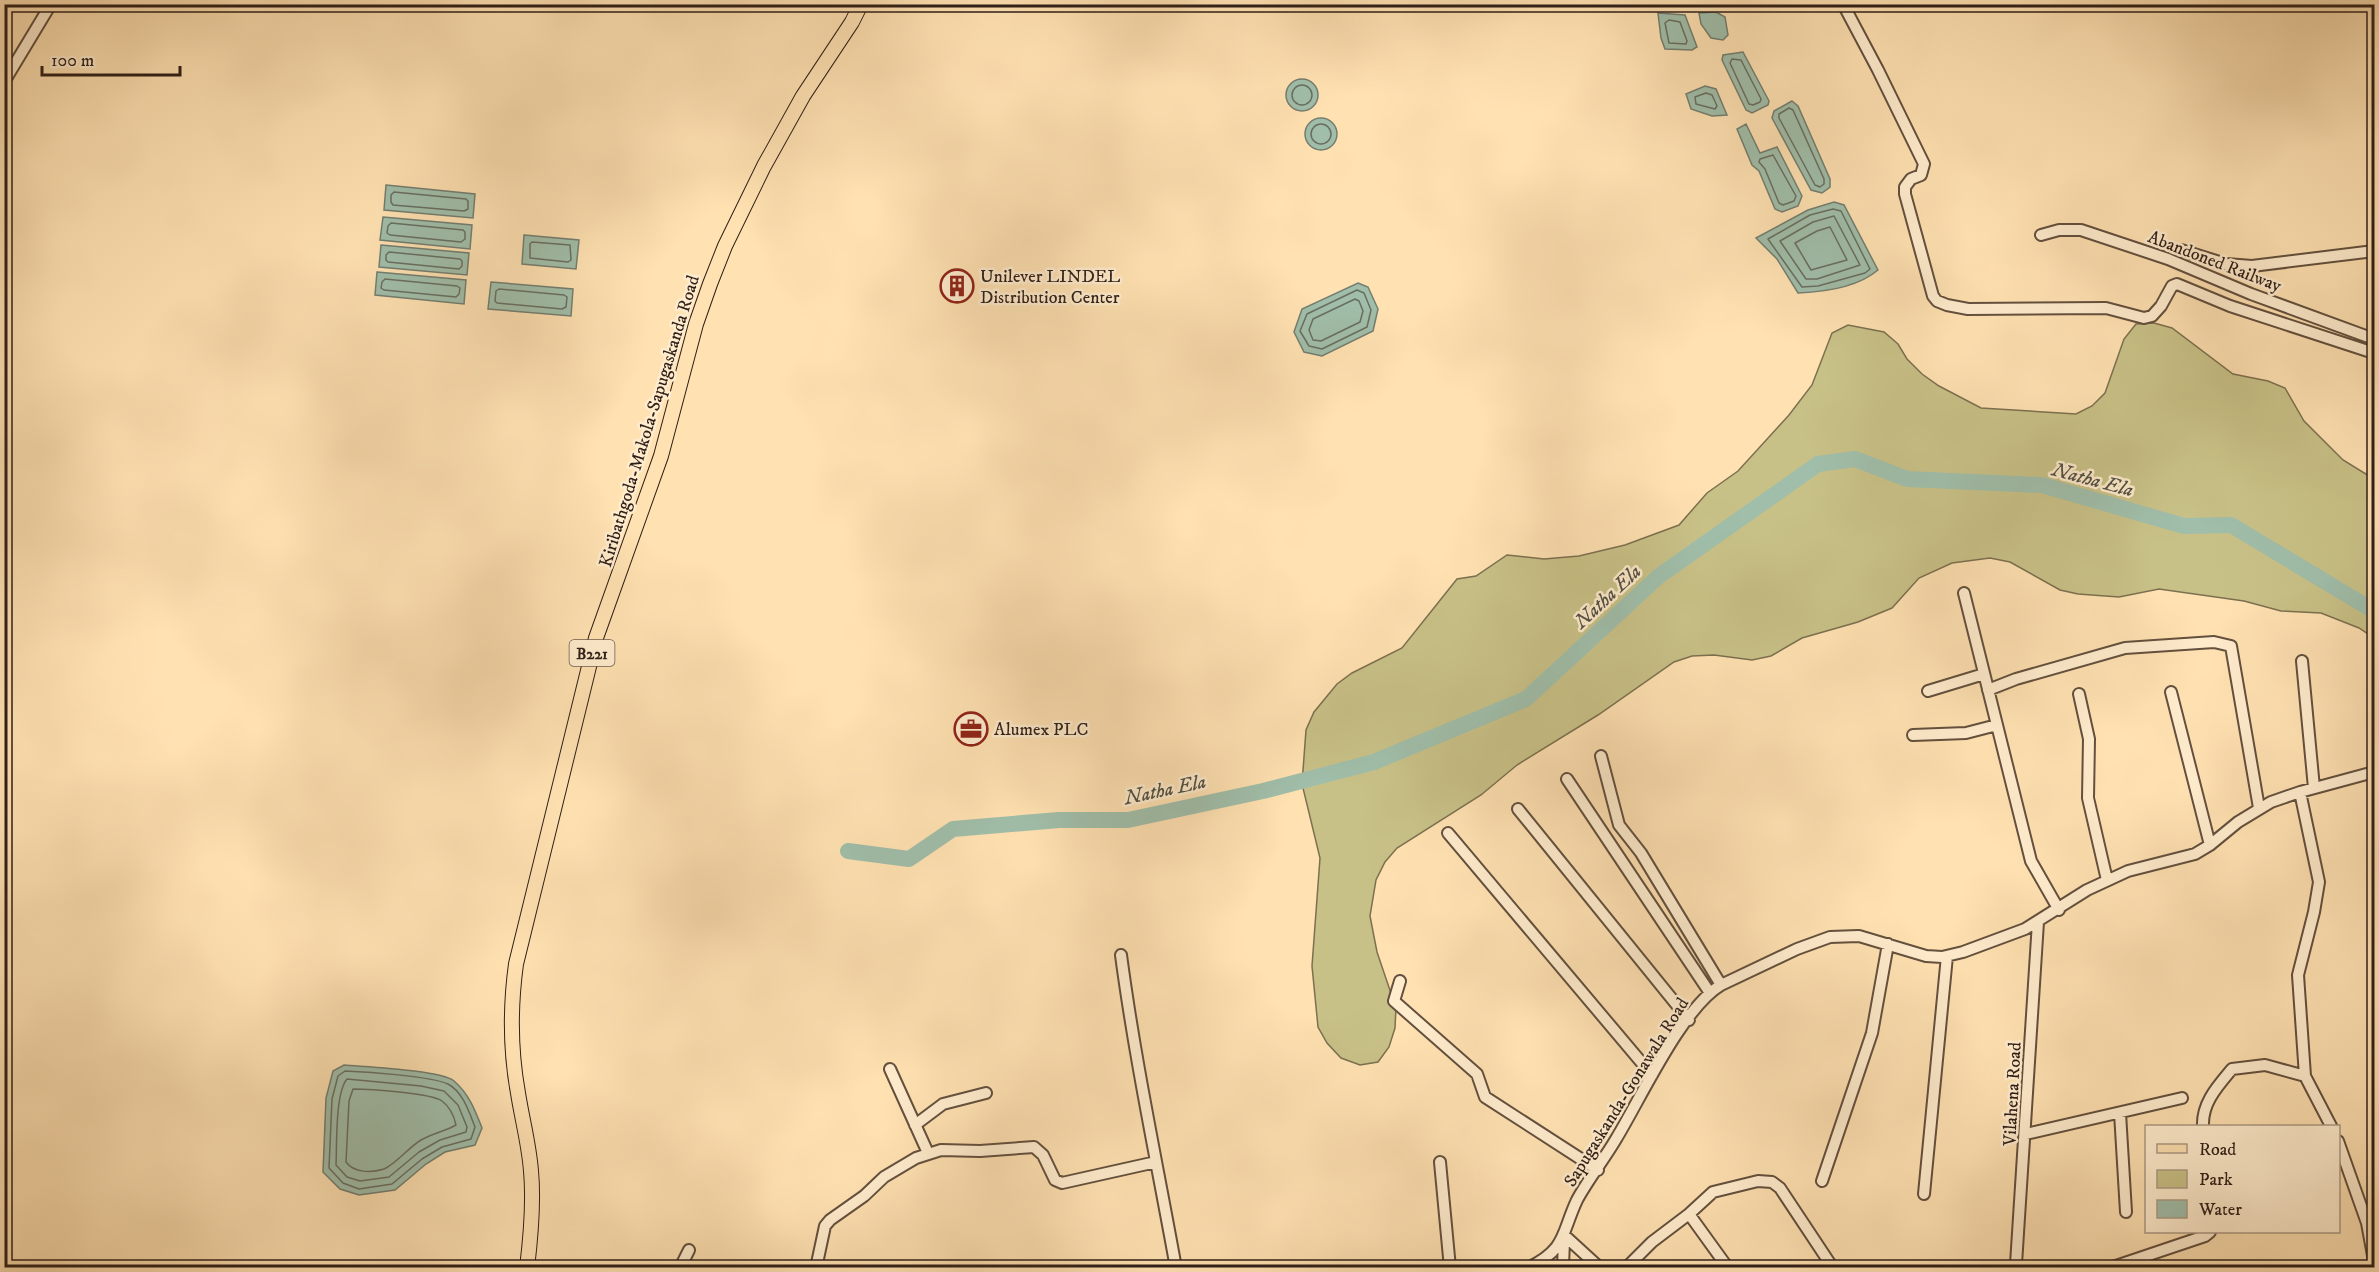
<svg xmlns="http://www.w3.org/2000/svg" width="2379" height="1272" viewBox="0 0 2379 1272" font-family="'IM FELL DW Pica',serif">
	<rect width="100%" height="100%" fill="#ffe1b2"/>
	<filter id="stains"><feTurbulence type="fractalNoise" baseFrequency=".00333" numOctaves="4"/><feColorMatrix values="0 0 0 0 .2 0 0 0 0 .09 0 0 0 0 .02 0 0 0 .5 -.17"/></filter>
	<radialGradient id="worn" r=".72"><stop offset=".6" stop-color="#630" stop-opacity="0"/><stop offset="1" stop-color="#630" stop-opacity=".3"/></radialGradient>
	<!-- green -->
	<path fill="#c8c187" stroke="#7c7050" stroke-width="1.5" d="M2154 323 2172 328 2233 374 2268 381 2285 388 2304 421 2343 460 2374 479V638L2359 628 2321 613 2281 611 2244 601 2159 589 2119 597 2078 594 2060 590 2010 562 1990 558 1952 563 1919 578 1892 608 1858 622 1802 638 1771 656 1752 660 1714 655 1692 656 1674 662 1598 715 1517 765 1481 795 1397 848 1385 862 1376 880 1370 916 1377 952 1396 1008 1395 1028 1389 1047 1378 1062 1360 1065 1341 1058 1327 1043 1318 1027 1312 966 1320 858 1302 784 1306 730 1314 712 1337 684 1352 673 1402 648 1457 579 1476 576 1507 555 1544 559 1579 556 1625 545 1679 525 1707 493 1738 471 1789 415 1812 385 1832 333 1848 325 1884 332 1898 344 1907 359 1922 374 1939 386 1981 408 2076 414 2092 406 2105 393 2124 339 2136 324Z"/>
	<!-- water -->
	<path fill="#a0beaa" stroke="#737e70" stroke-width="1.5" d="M1716 12 1725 17 1728 35 1723 40 1711 38 1701 24 1699 13Z
		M1658 13 1685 15 1697 47 1692 50 1665 49 1661 38Z
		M1743 52 1769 101 1768 105 1752 113 1746 110 1722 60 1723 55Z
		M1286 95a16 16 0 1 1 32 0a16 16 0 1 1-32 0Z
		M1705 86 1716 89 1727 115 1712 116 1691 109 1686 94Z
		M1792 101 1798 106 1830 179V187L1822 193 1811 190 1772 118 1774 111Z
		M1305 134a16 16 0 1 1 32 0a16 16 0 1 1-32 0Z
		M1746 124 1760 153 1777 147 1802 196 1798 206 1782 212 1775 209 1759 171 1752 165 1737 129Z
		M386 185 475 194 473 218 384 210Z
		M1834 202 1844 205 1878 270C1858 287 1824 292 1798 293L1777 259 1756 238 1808 210Z
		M383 217 472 225 470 249 380 240Z
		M524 235 579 240 576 269 522 264Z
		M381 245 469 253 467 275 379 267Z
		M377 272 466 280 464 304 375 295Z
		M491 282 573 289 571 316 488 309Z
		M1358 283 1368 287 1378 309 1373 331 1322 356 1304 352 1294 332 1302 309Z
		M344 1065C365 1067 440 1070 454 1081 469 1094 475 1110 482 1128L475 1145 445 1152 426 1164 395 1190 359 1195 340 1189 323 1172 326 1098 333 1071Z"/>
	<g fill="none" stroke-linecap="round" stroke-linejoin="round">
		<!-- shore -->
		<path stroke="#686e61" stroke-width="1.5" d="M1669 20 1680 22 1687 41 1686 44 1669 43 1665 23Z
			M1732 59 1741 60 1761 99 1760 102 1753 105 1749 104 1730 63Z
			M1292 95a10 10 0 1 1 20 0a10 10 0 1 1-20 0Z
			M1706 93 1712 95 1717 106 1715 109 1696 104 1695 97Z
			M1789 108 1793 110 1824 179V184L1820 187 1815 185 1779 118V114Z
			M1311 134a10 10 0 1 1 20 0a10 10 0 1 1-20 0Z
			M1773 155 1796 196 1794 201 1783 205 1779 203 1765 169 1759 162 1760 159Z
			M394 192 466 199 468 201V209L464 211 393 205 391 202V195Z
			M1833 209 1841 211 1870 269 1865 273 1818 286 1802 287 1768 239 1810 215Z
			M1834 216 1860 265 1817 279H1806L1780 241 1813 222Z
			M391 223 463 230 465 232V239L461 242 390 235 387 233 388 226Z
			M1830 227 1847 260 1811 270 1795 243 1817 231Z
			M532 242 570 245 571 260 568 262 530 258V244Z
			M389 252 460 259 462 261V266L459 269 388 262 386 260V255Z
			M385 279 457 286 460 288 459 294 456 297 384 290 381 288 382 282Z
			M499 289 564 295 567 297 566 307 562 309 497 303 495 301 496 291Z
			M1357 290 1364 293 1371 310 1367 327 1322 349 1309 346 1300 331 1307 314Z
			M1355 299 1359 301 1363 311 1360 322 1321 341 1313 340 1309 330 1313 319Z
			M345 1071C367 1072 430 1076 448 1084 463 1092 469 1112 475 1127L471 1139 442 1147 422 1159 392 1184 359 1189 343 1183 329 1168 332 1099 338 1076Z
			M347 1079 421 1086 444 1091 458 1105 467 1127 466 1132 440 1140 419 1152 389 1177 360 1181 347 1177 336 1165C337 1145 335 1093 347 1079Z
			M353 1089C369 1089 431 1093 442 1101 450 1107 454 1116 456 1125 446 1131 433 1133 421 1140 409 1147 396 1164 384 1169 371 1173 354 1173 346 1162L349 1101Z"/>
		<!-- river -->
		<path stroke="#a0beaa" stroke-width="16" d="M848 851 909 859 953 829 1059 820H1128L1263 791 1374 762 1526 699 1659 576 1818 464 1855 459 1907 479 2042 485 2184 526 2231 525 2374 611"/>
		<!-- minor casing -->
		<g stroke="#63503e" stroke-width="14">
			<path id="minor" d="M1843 4 1878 70 1924 164 1921 175 1911 179 1905 187V194L1933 296 1937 301 1947 305 1968 309 2106 308 2144 318 2152 316 2161 306 2172 286 2177 284 2230 306 2374 353
				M4 82 51 4
				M2041 235 2059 230H2081L2168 259 2251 294 2374 339
				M2181 250 2226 264 2252 266 2374 251
				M1964 593 2031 861 2059 910
				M2302 661 2314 788
				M1988 690 2016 679 2125 648 2214 642 2231 646 2259 808
				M1928 691 1984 674
				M2171 692 2210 845
				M2079 694 2089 739 2088 798 2107 880
				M1913 735 1966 733 1997 725
				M1601 756 1619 825 1641 853 1721 985
				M1567 779 1710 993
				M2300 792 2319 882 2314 912 2298 975 2305 1076
				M1518 809 1689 1020
				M1448 833 1652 1075
				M1121 955C1135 1060 1157 1163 1176 1268
				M1400 981 1394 1001 1477 1074 1485 1097 1598 1170
				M890 1069 928 1153
				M2120 1113 2126 1212
				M915 1125 943 1104 986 1093
				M2203 1126C2202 1103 2217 1087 2232 1069L2265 1065 2305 1076 2331 1126
				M2026 1134 2182 1098
				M2338 1141 2367 1223 2374 1261
				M1440 1162 1450 1268
				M1822 1181 1872 1033 1888 944
				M1924 1194 1947 956
				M1689 1214 1728 1268
				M1565 1236 1600 1268
				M680 1268 689 1250
				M816 1268 825 1226 830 1220 864 1196 884 1177 916 1158 941 1150 980 1151 1034 1147 1043 1155 1055 1180 1062 1183 1156 1162
				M1528 1268C1567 1249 1561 1234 1577 1200 1587 1181 1605 1158 1616 1139 1641 1098 1682 1008 1721 985L1797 949 1830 937 1859 936 1926 956 1942 957 1963 952 2025 929 2087 890 2128 871 2195 854 2210 845 2238 822 2271 802 2300 792 2374 772
				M1563 1268 1564 1239
				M1626 1268 1652 1242 1689 1214 1713 1192 1758 1181 1772 1182 1780 1188 1833 1268
				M2019 1268 2016 1264 2038 922
				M2110 1268 2205 1236 2210 1232"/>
		</g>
		<!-- major casing -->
		<g stroke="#2f1f18" stroke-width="16">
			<path id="major" d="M527 1268C531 1235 534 1203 531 1171 529 1144 522 1119 518 1093 510 1049 510 1008 516 964L596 638 661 456 696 324 710 284 725 246 764 166 803 96 852 22 861 4"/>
		</g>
		<!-- minor -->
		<use href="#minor" stroke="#ffeccd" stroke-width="10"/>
		<!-- major -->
		<use href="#major" stroke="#ffe1b2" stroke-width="14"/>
	</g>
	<!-- icons -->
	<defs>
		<g id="building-ring" transform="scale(1.725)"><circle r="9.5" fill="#ffeccd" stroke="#8f2418" stroke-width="1.5"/><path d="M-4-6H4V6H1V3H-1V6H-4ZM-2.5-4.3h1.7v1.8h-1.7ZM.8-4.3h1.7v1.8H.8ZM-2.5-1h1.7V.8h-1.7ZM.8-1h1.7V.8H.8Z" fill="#8f2418"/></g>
		<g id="office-ring" transform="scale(1.725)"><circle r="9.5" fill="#ffeccd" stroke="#8f2418" stroke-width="1.5"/><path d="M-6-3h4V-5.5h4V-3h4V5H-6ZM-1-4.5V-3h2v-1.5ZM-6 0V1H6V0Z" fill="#8f2418"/></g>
	</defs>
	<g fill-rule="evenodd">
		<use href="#building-ring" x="957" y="286"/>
		<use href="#office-ring" x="971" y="729"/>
	</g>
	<g text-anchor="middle" stroke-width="5" stroke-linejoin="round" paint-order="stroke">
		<!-- shield labels -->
		<rect fill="#ffeccd" stroke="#6d5c4e" stroke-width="1.5" x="569.5" y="640" width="45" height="26" rx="4.5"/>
		<g font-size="16" font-weight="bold" fill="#2f1f18">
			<text x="592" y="659">B221</text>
		</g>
		<!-- street labels -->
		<g font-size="18" fill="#2f1f18" stroke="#ffeccd">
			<text transform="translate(2215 261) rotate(21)" y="6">Abandoned Railway</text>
			<text transform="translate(649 421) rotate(-73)" y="6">Kiribathgoda-Makola-Sapugaskanda Road</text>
			<text transform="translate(1626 1092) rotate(-58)" y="6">Sapugaskanda-Gonawala Road</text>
			<text transform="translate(2012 1094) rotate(-87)" y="6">Vilahena Road</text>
		</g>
		<!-- poi labels -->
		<g font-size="18" fill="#2f1f18" stroke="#ffeccd" text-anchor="start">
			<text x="980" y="282">Unilever LINDEL<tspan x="980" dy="21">Distribution Center</tspan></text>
			<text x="994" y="735">Alumex PLC</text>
		</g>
		<!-- water labels -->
		<g font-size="20" font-style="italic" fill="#514f44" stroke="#ffeccd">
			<text transform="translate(2093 479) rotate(15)" y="7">Natha Ela</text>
			<text transform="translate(1607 596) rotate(-43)" y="7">Natha Ela</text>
			<text transform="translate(1165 789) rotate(-12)" y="7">Natha Ela</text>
		</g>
	</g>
	<!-- margin -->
	<rect width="2379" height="1272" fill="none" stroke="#ffe1b2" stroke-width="24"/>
	<rect x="6" y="6" width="2367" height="1260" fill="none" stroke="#2f1f18" stroke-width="3"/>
	<rect x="12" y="12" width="2355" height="1248" fill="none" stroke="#2f1f18" stroke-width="1.5"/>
	<!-- legend -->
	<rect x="2145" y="1125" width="195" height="108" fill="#ffeccd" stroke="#ac9a85" stroke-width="1.5"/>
	<rect x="2157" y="1144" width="30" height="9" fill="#ffe1b2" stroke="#ac9a85" stroke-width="1.5"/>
	<text x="2199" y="1155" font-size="18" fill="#2f1f18">Road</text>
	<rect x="2157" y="1170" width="30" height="18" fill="#c8c187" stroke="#ac9a85" stroke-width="1.5"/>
	<text x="2199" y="1185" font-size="18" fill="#2f1f18">Park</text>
	<rect x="2157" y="1200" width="30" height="18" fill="#a0beaa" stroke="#ac9a85" stroke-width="1.5"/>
	<text x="2199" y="1215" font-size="18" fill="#2f1f18">Water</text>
	<!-- scale -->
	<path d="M42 66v9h138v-9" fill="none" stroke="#2f1f18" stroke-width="3"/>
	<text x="51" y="66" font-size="18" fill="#2f1f18" stroke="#ffeccd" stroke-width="4.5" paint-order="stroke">100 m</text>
	<rect width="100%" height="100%" filter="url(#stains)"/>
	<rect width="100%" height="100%" fill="url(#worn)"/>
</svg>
